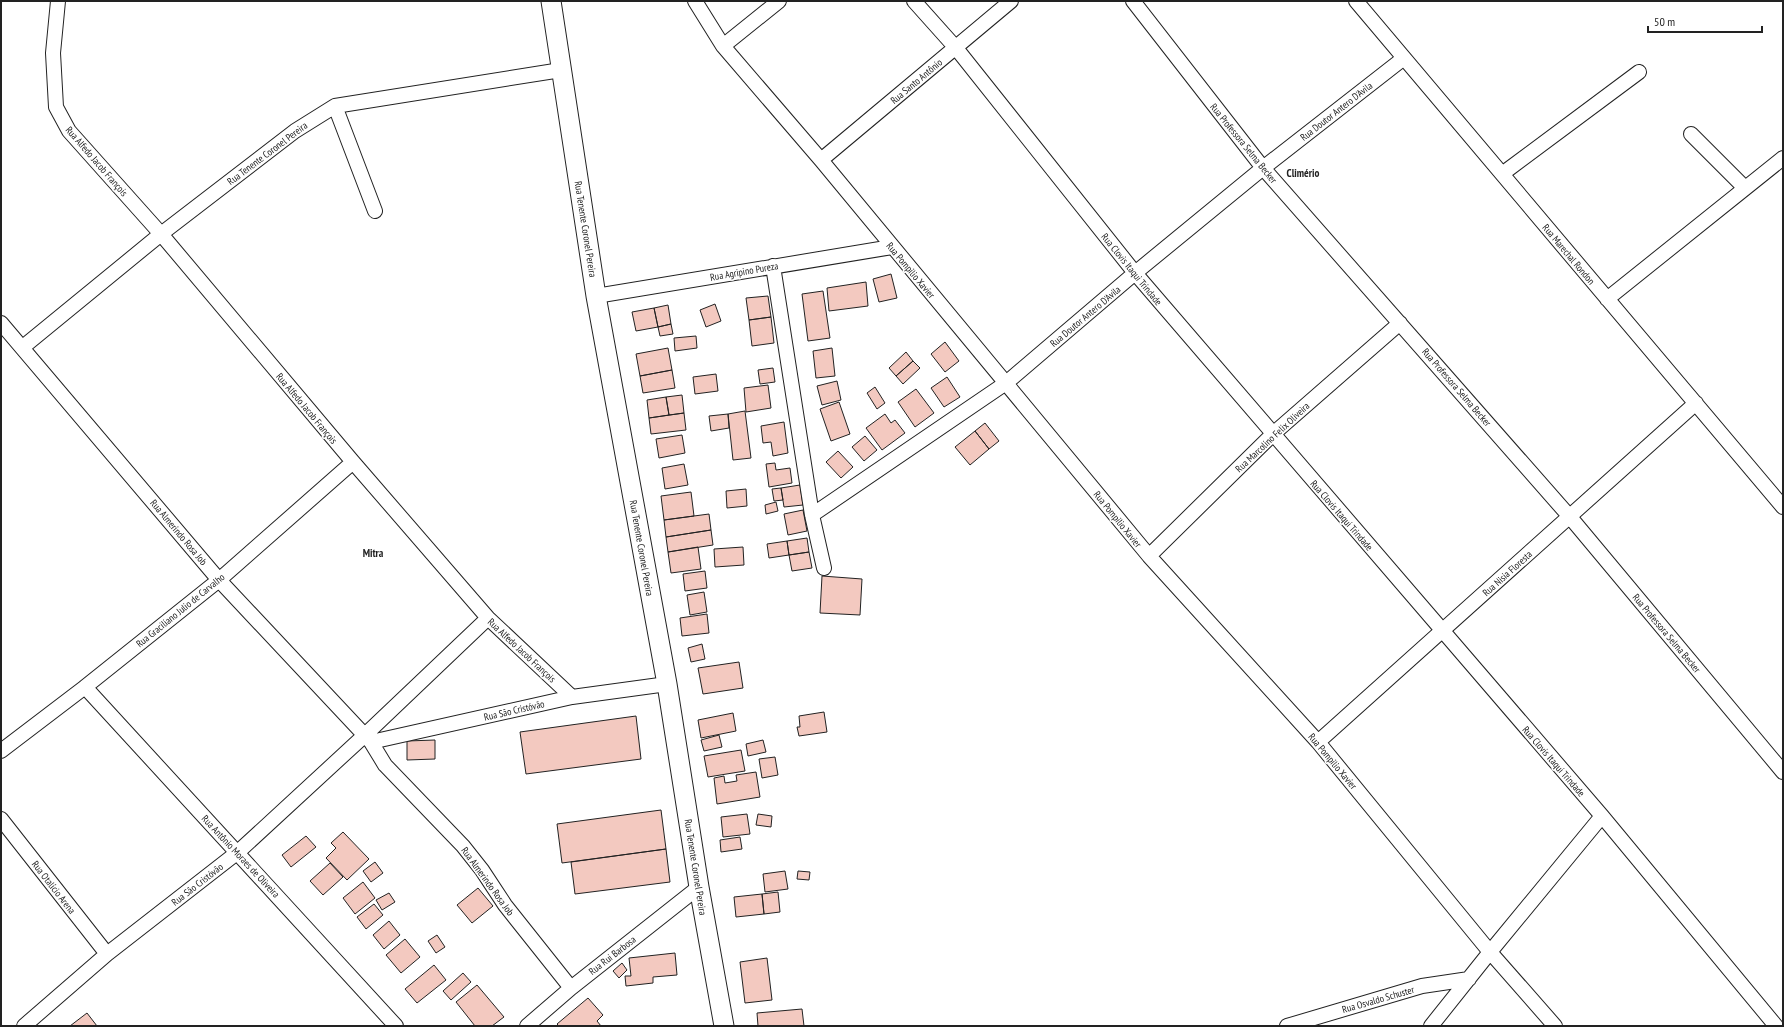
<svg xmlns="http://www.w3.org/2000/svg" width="1784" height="1027" viewBox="0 0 1784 1027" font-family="'PT Sans Narrow',sans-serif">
	<rect width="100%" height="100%" fill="#fff"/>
	<!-- building -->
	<path fill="#f3c9c0" stroke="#222" d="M891 274 897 298 879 302 873 279Z
		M866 282 868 306 829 311 827 288Z
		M823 291 830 338 808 341 802 294Z
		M768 296 771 317 749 320 746 298Z
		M715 304 721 321 706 327 700 310Z
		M668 305 671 324 658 327 654 308Z
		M654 308 658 327 636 331 632 312Z
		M771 317 774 343 752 346 749 320Z
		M671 324 673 334 660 336 658 327Z
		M696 336 697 348 675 351 674 338Z
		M945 342 959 361 945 372 931 354Z
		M668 348 672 370 640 376 636 354Z
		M832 348 835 376 816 378 813 351Z
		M906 352 913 361 896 376 889 368Z
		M913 361 920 368 903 384 896 376Z
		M773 368 775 382 760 384 758 370Z
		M672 370 675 388 643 393 640 376Z
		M716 374 718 391 695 394 693 377Z
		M947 377 960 397 944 407 931 388Z
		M837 381 841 400 822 405 817 386Z
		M768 385 771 408 746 412 744 388Z
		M875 387 885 403 877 409 867 393Z
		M916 389 934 413 915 427 898 402Z
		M682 395 684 413 669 415 666 397Z
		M666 397 669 415 649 418 647 400Z
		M839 402 850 434 831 441 820 409Z
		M745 411 751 458 733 460 728 414Z
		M684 413 686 430 651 434 649 418Z
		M728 414 729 428 711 431 709 416Z
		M885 414 891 423 895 420 905 433 882 450 866 428Z
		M784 422 788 453 773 456 771 442 763 443 761 426Z
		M985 423 999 441 989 449 975 431Z
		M975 431 989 449 970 465 955 447Z
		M682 435 685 453 659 458 656 439Z
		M865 436 877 450 864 461 852 447Z
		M838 451 853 467 841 478 826 462Z
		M775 463 776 470 790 468 792 483 769 487 766 464Z
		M684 464 688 485 665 489 662 468Z
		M800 485 803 505 784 507 781 488Z
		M781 488 783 500 774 501 772 489Z
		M746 489 747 506 727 508 726 491Z
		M691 492 694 516 664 520 661 496Z
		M776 502 778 511 766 514 765 505Z
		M803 510 807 531 788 535 784 514Z
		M709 514 711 530 666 537 664 520Z
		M711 530 713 545 668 552 666 537Z
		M807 538 809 552 789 555 787 541Z
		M787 541 789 555 769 558 767 544Z
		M698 547 701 569 671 573 668 552Z
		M743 547 744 565 715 567 714 549Z
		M809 552 812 568 792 571 789 555Z
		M705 571 707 588 685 591 683 574Z
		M822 576 862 579 860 615 820 613Z
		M704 592 707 612 690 615 687 595Z
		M707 614 709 633 682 636 680 618Z
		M702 644 705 659 691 662 688 648Z
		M739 662 743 688 703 694 698 668Z
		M824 712 827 732 799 736 797 727H800L799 716Z
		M733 713 736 731 701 738 698 720Z
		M636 716 641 759 526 774 520 732Z
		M719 735 722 747 704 751 701 740Z
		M435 740V759L407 760V741Z
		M763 740 766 752 748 756 746 744Z
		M741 750 745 771 708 777 704 756Z
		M775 757 778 775 762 778 759 759Z
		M756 772 760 797 717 804 714 778 724 776 725 783 737 781 736 775Z
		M661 810 666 849 562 863 557 824Z
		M747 814 750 834 723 837 721 817Z
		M758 814 772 816 771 827 756 825Z
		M343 832 369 859 347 880 326 858 336 848 331 843Z
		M306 836 316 847 291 867 282 855Z
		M740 837 742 849 721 852 720 840Z
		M666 849 670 882 575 894 571 862Z
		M375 862 383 873 371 882 363 871Z
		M330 863 343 877 323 895 310 881Z
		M785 871 788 889 765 892 763 874Z
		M798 871 810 872 809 880 797 879Z
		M363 882 375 898 355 914 343 898Z
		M478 888 493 906 472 923 457 905Z
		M778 892 780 912 764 914 762 894Z
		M389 893 395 902 382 910 376 900Z
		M762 894 764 914 736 917 734 897Z
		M374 904 383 915 366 929 357 917Z
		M389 921 400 935 384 949 373 935Z
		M437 935 445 947 436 953 428 941Z
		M405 939 420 957 401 973 386 955Z
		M675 953 677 975 653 977V983L626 986 625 976H631L629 958Z
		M767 958 772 1000 745 1003 740 962Z
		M622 963 627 970 619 978 613 971Z
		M434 965 446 980 417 1003 405 989Z
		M463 973 471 982 451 1000 443 991Z
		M477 985 504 1017 492 1026H475L456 1002Z
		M588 998 603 1015 597 1021 601 1026H559L557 1024Z
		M802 1009 804 1026H758L757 1013Z
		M87 1013 97 1026H70Z"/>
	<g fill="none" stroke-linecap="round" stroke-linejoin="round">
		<!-- street casing -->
		<g stroke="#222" stroke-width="16">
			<path id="street" d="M58 1 53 53 56 107 69 131 161 234 353 462 488 618 572 697
				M695 1 723 46 821 160 1149 556 1318 742 1490 952 1555 1026
				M914 1 956 48 1135 273 1602 816 1776 1026
				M1133 1 1263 168 1570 517 1783 772
				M1356 1 1783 507
				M723 46 779 1
				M335 106 375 211
				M1691 134 1745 188
				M821 160 1011 1
				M1502 174 1639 72
				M773 266 812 515 824 568
				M596 296 892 247
				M1607 299 1783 158
				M1 323 219 580 371 742 572 697 667 684
				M23 347 161 234 295 131 335 106 561 70
				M812 515 1006 383 1135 273 1263 168 1404 58
				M1149 556 1273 434 1400 323
				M85 687 396 1026
				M371 742 385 765 463 846 482 870 505 905 571 988
				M1318 742 1696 403
				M1 751 85 687 219 580 353 462
				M1 819 107 954
				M24 1026 107 954 238 852 365 735 488 618
				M527 1026 571 988 699 887
				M1287 1026 1422 986 1469 979
				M1431 1026 1490 952 1602 816"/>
		</g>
		<!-- secondary casing -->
		<g stroke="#222" stroke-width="21">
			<path id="secondary" d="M551 1 596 296 667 684 699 887 724 1026"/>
		</g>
		<!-- street -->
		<use href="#street" stroke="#fff" stroke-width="14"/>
		<!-- secondary -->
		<use href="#secondary" stroke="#fff" stroke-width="19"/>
	</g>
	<g text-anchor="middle" stroke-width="3" stroke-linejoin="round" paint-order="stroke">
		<!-- street labels -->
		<g font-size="10" fill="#222" stroke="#fff">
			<text transform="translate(916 81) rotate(-40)" y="4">Rua Santo Antônio</text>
			<text transform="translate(1336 111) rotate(-38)" y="4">Rua Doutor Antero D'Avila</text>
			<text transform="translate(1244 143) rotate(51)" y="4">Rua Professora Selma Becker</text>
			<text transform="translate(267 153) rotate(-37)" y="4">Rua Tenente Coronel Pereira</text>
			<text transform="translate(97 161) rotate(49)" y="4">Rua Alfedo Jacob François</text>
			<text transform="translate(586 229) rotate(81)" y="4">Rua Tenente Coronel Pereira</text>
			<text transform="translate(1569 254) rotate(50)" y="4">Rua Marechal Rondon</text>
			<text transform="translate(1132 269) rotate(51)" y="4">Rua Clovis Itaqui Trindade</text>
			<text transform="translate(911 270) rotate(50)" y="4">Rua Pompilio Xavier</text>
			<text transform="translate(744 271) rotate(-10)" y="4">Rua Agripino Pureza</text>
			<text transform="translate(1085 316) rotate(-40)" y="4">Rua Doutor Antero D'Avila</text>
			<text transform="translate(1457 387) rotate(49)" y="4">Rua Professora Selma Becker</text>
			<text transform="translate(307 408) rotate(50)" y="4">Rua Alfedo Jacob François</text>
			<text transform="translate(1272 437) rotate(-43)" y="4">Rua Marcolino Felix Oliveira</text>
			<text transform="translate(1342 515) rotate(49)" y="4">Rua Clovis Itaqui Trindade</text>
			<text transform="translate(1118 519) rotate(51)" y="4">Rua Pompilio Xavier</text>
			<text transform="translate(179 532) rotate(50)" y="4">Rua Almerindo Rosa Job</text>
			<text transform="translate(642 548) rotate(80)" y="4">Rua Tenente Coronel Pereira</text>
			<text transform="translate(1507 573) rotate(-42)" y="4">Rua Nisia Floresta</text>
			<text transform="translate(180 610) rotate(-39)" y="4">Rua Graciliano Julio de Carvalho</text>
			<text transform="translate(1667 633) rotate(50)" y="4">Rua Professora Selma Becker</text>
			<text transform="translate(522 650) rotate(43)" y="4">Rua Alfedo Jacob François</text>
			<text transform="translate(514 710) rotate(-13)" y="4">Rua São Cristóvão</text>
			<text transform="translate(1333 761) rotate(50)" y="4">Rua Pompilio Xavier</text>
			<text transform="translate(1554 761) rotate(49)" y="4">Rua Clovis Itaqui Trindade</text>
			<text transform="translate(241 856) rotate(47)" y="4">Rua Antônio Moraes de Oliveira</text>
			<text transform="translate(696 867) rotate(81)" y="4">Rua Tenente Coronel Pereira</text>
			<text transform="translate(488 881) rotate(54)" y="4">Rua Almerindo Rosa Job</text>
			<text transform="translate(197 884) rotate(-38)" y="4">Rua São Cristóvão</text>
			<text transform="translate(54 887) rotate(52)" y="4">Rua Otalício Arena</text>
			<text transform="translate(612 955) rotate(-38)" y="4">Rua Rui Barbosa</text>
			<text transform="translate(1378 999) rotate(-16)" y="4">Rua Osvaldo Schuster</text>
		</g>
		<!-- neighbourhood labels -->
		<g font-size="11" font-weight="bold" fill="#222" stroke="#fff">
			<text x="1303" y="177">Climério</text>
			<text x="373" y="557">Mitra</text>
		</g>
	</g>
	<!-- border -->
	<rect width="1784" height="1027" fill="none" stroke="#222222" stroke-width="4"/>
	<!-- scale -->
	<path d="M1648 26v6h114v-6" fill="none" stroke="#222222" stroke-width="2"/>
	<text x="1654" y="26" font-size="12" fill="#222222" stroke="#ffffff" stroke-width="3" paint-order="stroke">50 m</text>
</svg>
